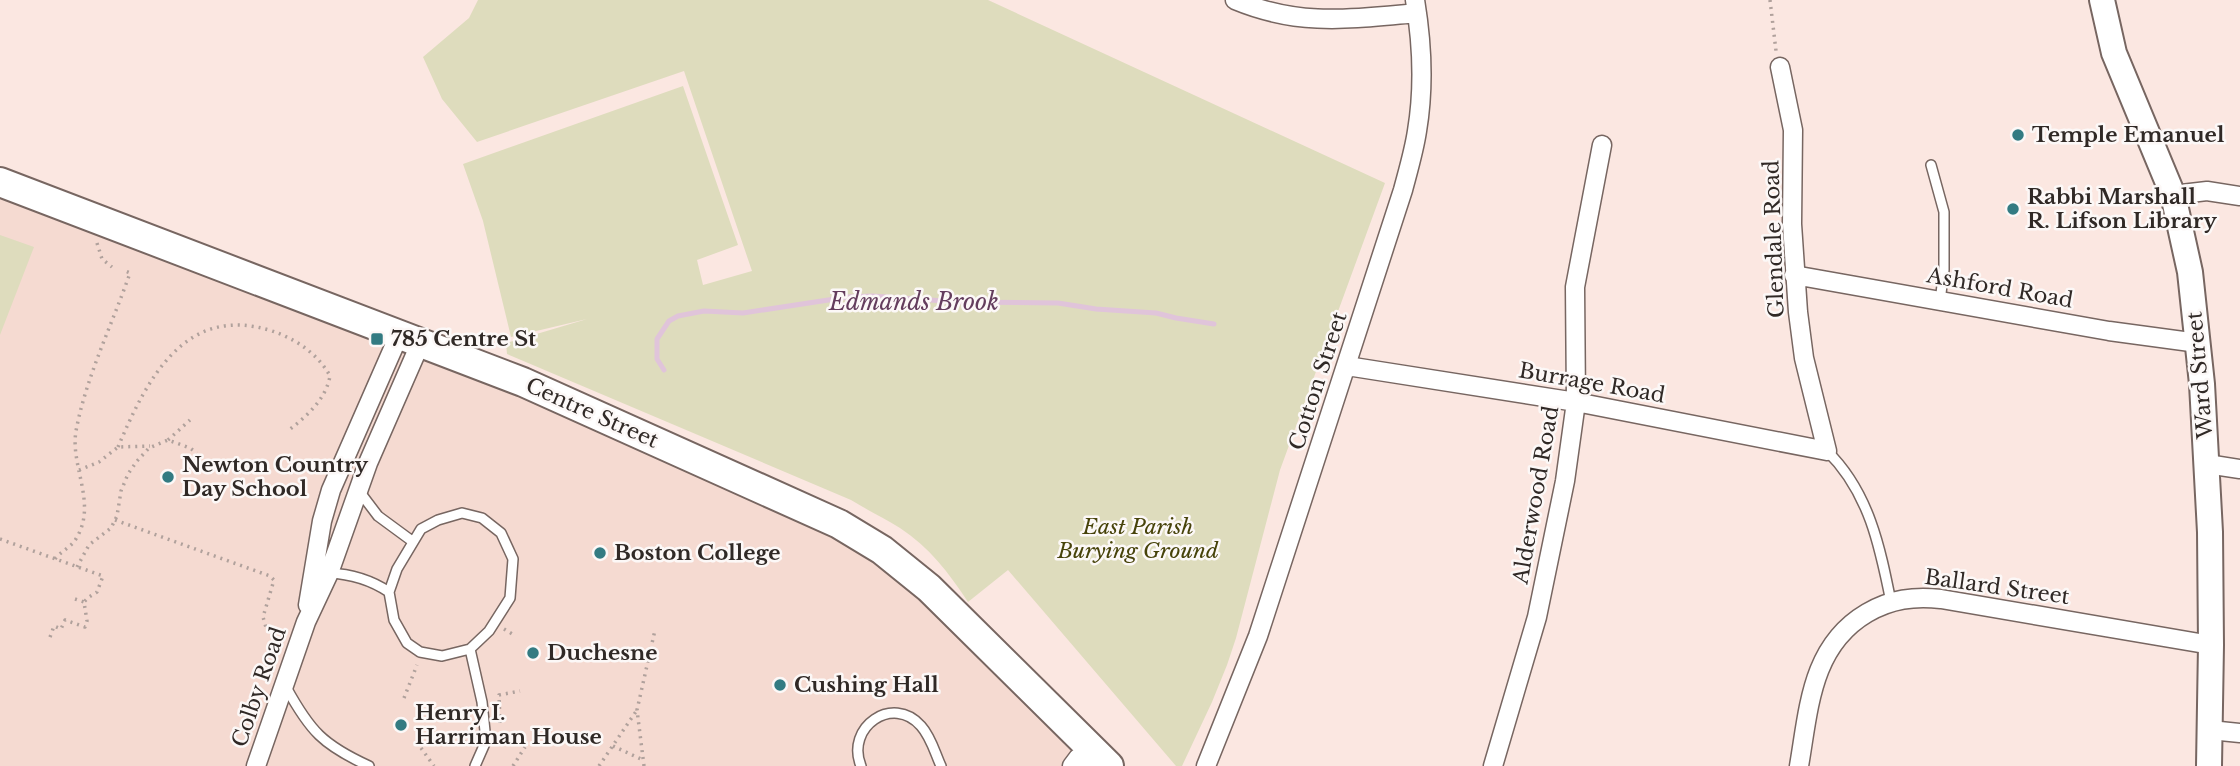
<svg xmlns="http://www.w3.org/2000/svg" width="2240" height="766" viewBox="0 0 2240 766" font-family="'Libre Baskerville',serif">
	<rect width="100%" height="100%" fill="#fbe7e1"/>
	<!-- built -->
	<path fill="#f5dad1" d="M0 182 839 524 1109 766H0Z"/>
	<!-- green -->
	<path fill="#dedcbd" d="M478 0H988L1385 183 1280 470 1236 638 1227 665 1212 702 1182 766H1176L1008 570 968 602C949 573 929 547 900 528 884 518 867 510 851 500L507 354 506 343 587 319 511 337 483 221 463 164 683 86 738 245 697 260 703 285 752 271 684 71 477 142 442 99 423 57 469 18Z
		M0 235 34 247 0 335Z"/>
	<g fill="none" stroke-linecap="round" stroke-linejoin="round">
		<!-- stream -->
		<path stroke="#e0c4da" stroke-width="5" d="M664 370 657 359V339L669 321 678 316 704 311 743 313 848 297 872 296 959 302 1058 303 1096 309 1156 313 1176 318 1214 324"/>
		<!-- lane casing -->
		<g stroke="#776661" stroke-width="12">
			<path id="lane" d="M1931 165 1944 212V270L1940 301
				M1827 451C1869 492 1880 547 1891 602
				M359 491 378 516 412 541
				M462 513 482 518 501 533 513 559 510 598 489 631 470 649 442 656 420 652 407 643 394 620 389 592 397 569 421 529 438 520Z
				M329 573C352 574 371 580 389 592
				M470 649 482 702 486 741 475 766
				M286 687C310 731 323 745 369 766
				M861 766C845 727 893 694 921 726 931 737 935 753 941 766"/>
		</g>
		<!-- street casing -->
		<g stroke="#776661" stroke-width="21">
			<path id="street" d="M1235 0C1300 27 1350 19 1417 13
				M2173 195 2207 191 2240 196
				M1794 275 2109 331 2198 343
				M1347 366 1576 402 1827 451 1804 358 1798 312 1792 224 1793 130 1780 67
				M2207 464 2240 469
				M308 605 322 521 331 490 399 335
				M2210 730 2240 733
				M256 766 306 622 329 573 368 463 420 344
				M1072 766 1078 758 1101 760
				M1206 766 1258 636 1403 190C1408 171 1414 151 1417 131 1424 89 1422 42 1415 0
				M1493 766 1537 617 1565 481 1576 402 1575 287 1602 145
				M1799 766C1809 708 1811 646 1867 613 1891 599 1914 596 1941 599L2211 645"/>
		</g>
		<!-- secondary casing -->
		<g stroke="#776661" stroke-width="28">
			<path id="secondary" d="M2102 0 2114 53 2173 195 2190 272 2202 384 2210 532 2211 645 2209 766"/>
		</g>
		<!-- primary casing -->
		<g stroke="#776661" stroke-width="32">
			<path id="primary" d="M0 182 523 382 839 524 882 550 929 588 1109 766"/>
		</g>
		<!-- path -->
		<path stroke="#b0a19c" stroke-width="3.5" stroke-dasharray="2 5" stroke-linecap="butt" d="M1770 0 1776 51
			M97 243 102 259 112 267
			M168 440 190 420
			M118 447C147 379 185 303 272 331 296 339 318 354 330 376 326 399 307 416 289 430
			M79 470 99 462 118 447 150 446
			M115 520 270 576 274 580 263 617 267 631 282 637
			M0 539 103 576 97 592 89 597 84 602 87 621 85 627 65 620 61 629 54 626 49 640
			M55 559C62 550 72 547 77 537 97 503 70 466 76 431 86 377 112 325 130 273L125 271
			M77 567 89 545 111 528 117 516 121 491 128 474 137 461 149 448 168 440 190 448 197 453
			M75 599 84 602
			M504 629 514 635
			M404 698 417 665
			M500 723 499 695 520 691
			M445 734 472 745
			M613 746 643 760
			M421 748 434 766
			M513 766 525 747
			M599 766 637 710
			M644 766 637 710 655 630"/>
		<!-- lane -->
		<use href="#lane" stroke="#fff" stroke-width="9"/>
		<!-- street -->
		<use href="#street" stroke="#fff" stroke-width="18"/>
		<!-- secondary -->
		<use href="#secondary" stroke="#fff" stroke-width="24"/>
		<!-- primary -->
		<use href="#primary" stroke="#fff" stroke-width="28"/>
	</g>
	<!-- markers -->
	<g fill="#337b82" stroke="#fcf8f7" stroke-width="2.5">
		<circle cx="2018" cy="135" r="7"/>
		<circle cx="2013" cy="209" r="7"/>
		<rect x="370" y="332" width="14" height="14" rx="3.5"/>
		<circle cx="168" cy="477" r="7"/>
		<circle cx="600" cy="553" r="7"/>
		<circle cx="533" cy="653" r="7"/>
		<circle cx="780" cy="685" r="7"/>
		<circle cx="401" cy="725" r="7"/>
	</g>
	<g text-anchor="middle" stroke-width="5" stroke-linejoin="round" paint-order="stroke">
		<!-- poi labels -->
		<g font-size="21" font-weight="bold" fill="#302926" stroke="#fcf8f7" text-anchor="start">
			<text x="2032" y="142">Temple Emanuel</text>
			<text x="2027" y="204">Rabbi Marshall<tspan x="2027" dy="24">R. Lifson Library</tspan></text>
			<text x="391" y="346">785 Centre St</text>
			<text x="182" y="472">Newton Country<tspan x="182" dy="24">Day School</tspan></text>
			<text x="614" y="560">Boston College</text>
			<text x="547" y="660">Duchesne</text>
			<text x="794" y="692">Cushing Hall</text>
			<text x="415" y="720">Henry I.<tspan x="415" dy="24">Harriman House</tspan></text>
		</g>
		<!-- street labels -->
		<g font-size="21" fill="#302926" stroke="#fcf8f7">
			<text transform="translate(1774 239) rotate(-92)" y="7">Glendale Road</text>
			<text transform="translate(2000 288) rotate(10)" y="7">Ashford Road</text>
			<text transform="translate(2200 375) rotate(-95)" y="7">Ward Street</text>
			<text transform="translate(1318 381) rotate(-72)" y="7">Cotton Street</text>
			<text transform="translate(1592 383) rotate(10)" y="7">Burrage Road</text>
			<text transform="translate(592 413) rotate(24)" y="7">Centre Street</text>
			<text transform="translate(1536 495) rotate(-80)" y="7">Alderwood Road</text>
			<text transform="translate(1997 587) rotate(8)" y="7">Ballard Street</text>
			<text transform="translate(259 687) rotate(-71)" y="7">Colby Road</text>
		</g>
		<!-- park labels -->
		<g font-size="21" font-style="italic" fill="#47430a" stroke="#fcf8f7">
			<text x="1138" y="534">East Parish<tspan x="1138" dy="24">Burying Ground</tspan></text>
		</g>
		<!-- water labels -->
		<g font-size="23" font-style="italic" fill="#643d5d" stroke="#fcf8f7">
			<text x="914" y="310">Edmands Brook</text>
		</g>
	</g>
</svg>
